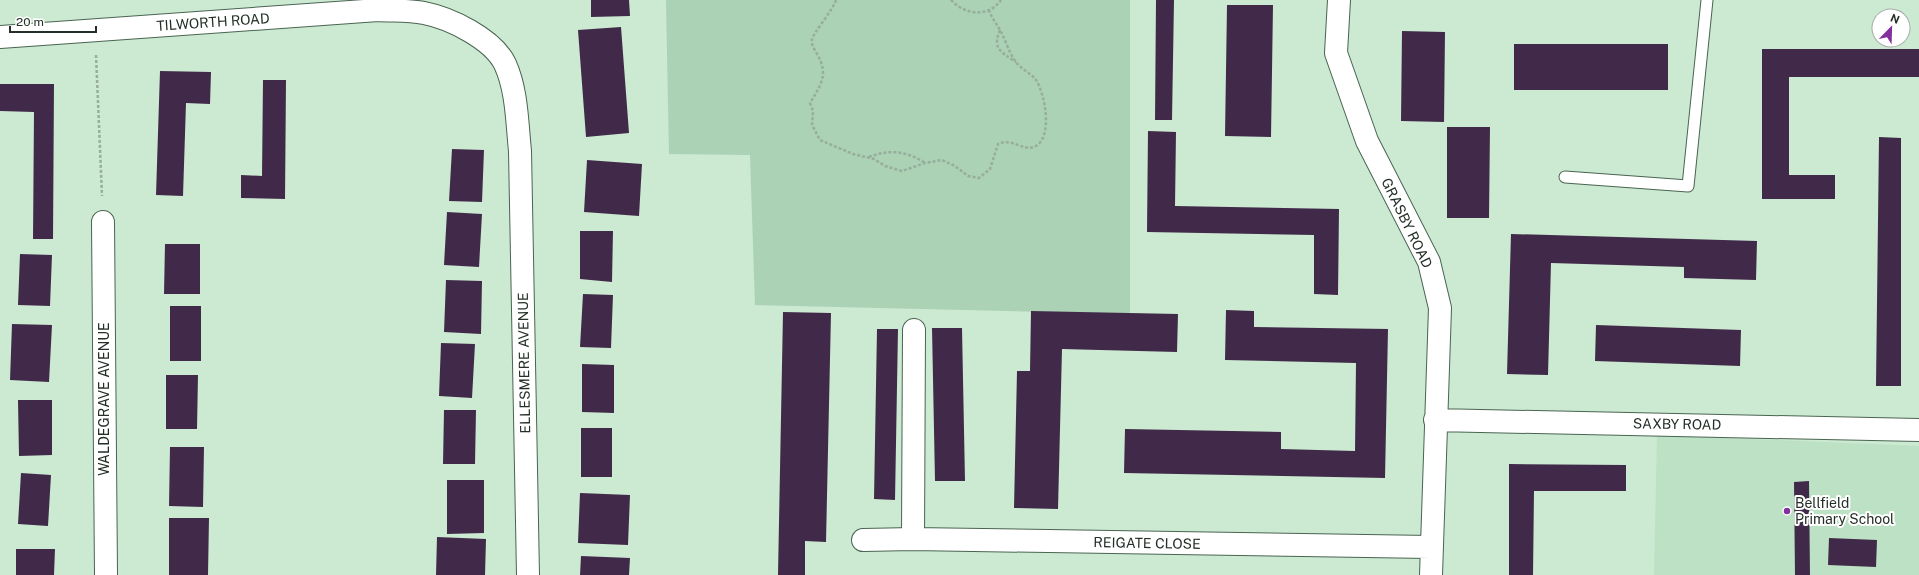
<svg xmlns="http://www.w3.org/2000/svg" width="1919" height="575" viewBox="0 0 1919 575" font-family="'Public Sans',sans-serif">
	<rect width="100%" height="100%" fill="#cce9d2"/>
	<!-- built -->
	<path fill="#bde1c5" d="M1657 435 1919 446V575H1654Z"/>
	<!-- green -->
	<path fill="#abd2b5" d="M666 0H1130V314L755 305 750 155 669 154Z"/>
	<!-- building -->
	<path fill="#412a49" d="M591 0H629L630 16 591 17Z
		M1156 0H1174L1172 120H1155Z
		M1227 5H1273L1271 137 1225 136Z
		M621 27 629 133 586 137 578 30Z
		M1402 31 1445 32 1444 122 1401 121Z
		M1514 44H1668V90H1514Z
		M1762 49H1919V77H1789V175H1835V199H1762Z
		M160 71 211 72 210 104 186 103 183 196 156 195Z
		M263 80H286L285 199 241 198V175L262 176Z
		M0 84H54L53 239H33L34 112 0 111Z
		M1447 127H1490L1489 218H1447Z
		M1148 131 1176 132 1175 206 1339 209 1338 295 1314 294V235L1147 232Z
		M1879 137 1901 138V386H1876Z
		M452 149 484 150 482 202 449 201Z
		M587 160 642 164 639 216 584 212Z
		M447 212 482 214 479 267 444 265Z
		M580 231H613L612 282 580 279Z
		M1511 234 1757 241 1756 280 1684 278V267L1551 263 1548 375 1507 374Z
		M165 244H200V294H164Z
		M20 254 52 255 50 306 18 305Z
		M446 280 482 281 481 334 444 332Z
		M583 294 613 295 611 348 580 347Z
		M170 306H201V361H170Z
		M1226 310 1254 311V327L1388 329 1385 478 1124 473 1125 429 1281 432V449L1355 451 1356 363 1225 360Z
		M1031 311 1178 314 1177 352 1062 349 1058 509 1014 508 1017 371H1030Z
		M783 312 831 313 826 542 805 541V575H778Z
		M12 324 52 325 49 382 10 380Z
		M1596 325 1741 330 1740 366 1595 361Z
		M932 328H962L965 481H935Z
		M877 329H898L895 500 874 499Z
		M441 343 475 344 472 398 439 396Z
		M582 364 614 365V413L582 412Z
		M166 375H198L197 429H166Z
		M18 400H52V455L19 456Z
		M444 410H476L475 464H443Z
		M581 428H612V477H581Z
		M170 447H204L203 507 169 506Z
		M1509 464 1626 465V491H1534L1533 575H1509Z
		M21 473 51 475 48 526 18 524Z
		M447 480H484V533L447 534Z
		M1809 481 1810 575H1795L1794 482Z
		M580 493 630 495 628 545 578 543Z
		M169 518H209L208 575H169Z
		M437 537 486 539 485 575H436Z
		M1829 538 1877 540 1876 567 1828 565Z
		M16 549H55L54 575H16Z
		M581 556 630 558 629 575H580Z"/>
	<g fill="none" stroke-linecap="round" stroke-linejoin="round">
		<!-- service casing -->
		<g stroke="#4a6451" stroke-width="13">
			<path id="service" d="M1565 177 1688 186 1707 0"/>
		</g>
		<!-- minor casing -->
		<g stroke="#4a6451" stroke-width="24">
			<path id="minor" d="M1339 0 1336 53 1367 141 1429 262 1440 308 1431 575
				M0 37 378 10C393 11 409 10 424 13 450 18 493 39 505 64 517 90 517 122 520 151L528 575
				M103 222 106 575
				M1435 420 1919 430
				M913 539 914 330
				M863 540 913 539 1430 547"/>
		</g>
		<!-- path -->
		<path stroke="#96ae9b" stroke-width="2.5" stroke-dasharray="3 2" stroke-linecap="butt" d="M836 0C832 12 812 34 812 40 811 45 815 50 817 54 829 74 821 85 810 103L813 111 812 125 820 140 853 154 874 159 885 166 902 171 925 163 942 160 955 166 968 176 979 178 990 169 998 144C1013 137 1024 153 1036 146 1053 136 1045 94 1036 80 1031 73 1021 69 1016 62 1009 53 1006 41 1001 32 997 24 992 19 989 10
			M951 0C965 15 988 18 1001 0
			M1000 30C992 49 1001 52 1016 62
			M96 55 102 196
			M869 157C889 149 907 151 925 163"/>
		<!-- service -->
		<use href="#service" stroke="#fff" stroke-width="11"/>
		<!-- minor -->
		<use href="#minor" stroke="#fff" stroke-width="22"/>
	</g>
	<!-- markers -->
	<circle fill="#832f9e" stroke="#fff" stroke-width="1.5" cx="1787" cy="511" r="4"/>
	<g text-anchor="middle" stroke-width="4" stroke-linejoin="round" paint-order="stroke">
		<!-- street labels -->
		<g font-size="14" fill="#242f27" stroke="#fff">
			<text transform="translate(213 22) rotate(-4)" y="5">TILWORTH ROAD</text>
			<text transform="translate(1407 223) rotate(64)" y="5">GRASBY ROAD</text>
			<text transform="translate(524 363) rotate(-91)" y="5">ELLESMERE AVENUE</text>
			<text transform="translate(104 399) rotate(-90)" y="5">WALDEGRAVE AVENUE</text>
			<text transform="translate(1677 424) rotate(1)" y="5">SAXBY ROAD</text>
			<text transform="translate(1147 543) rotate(1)" y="5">REIGATE CLOSE</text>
		</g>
		<!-- poi labels -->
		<g font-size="14" fill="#242f27" stroke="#fff" text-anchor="start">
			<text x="1795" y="508">Bellfield<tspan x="1795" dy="16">Primary School</tspan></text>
		</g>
	</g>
	<!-- north arrow -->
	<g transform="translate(1891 28) rotate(23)"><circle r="19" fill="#ffffff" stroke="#a7aca9"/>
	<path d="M0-3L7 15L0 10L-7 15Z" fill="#832f9e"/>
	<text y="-6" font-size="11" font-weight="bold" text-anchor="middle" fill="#242f27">N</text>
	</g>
	<!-- scale -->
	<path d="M10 26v6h86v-6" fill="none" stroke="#242f27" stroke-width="2"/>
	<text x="16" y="26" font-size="12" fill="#242f27" stroke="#ffffff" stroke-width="3" paint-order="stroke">20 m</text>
</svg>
